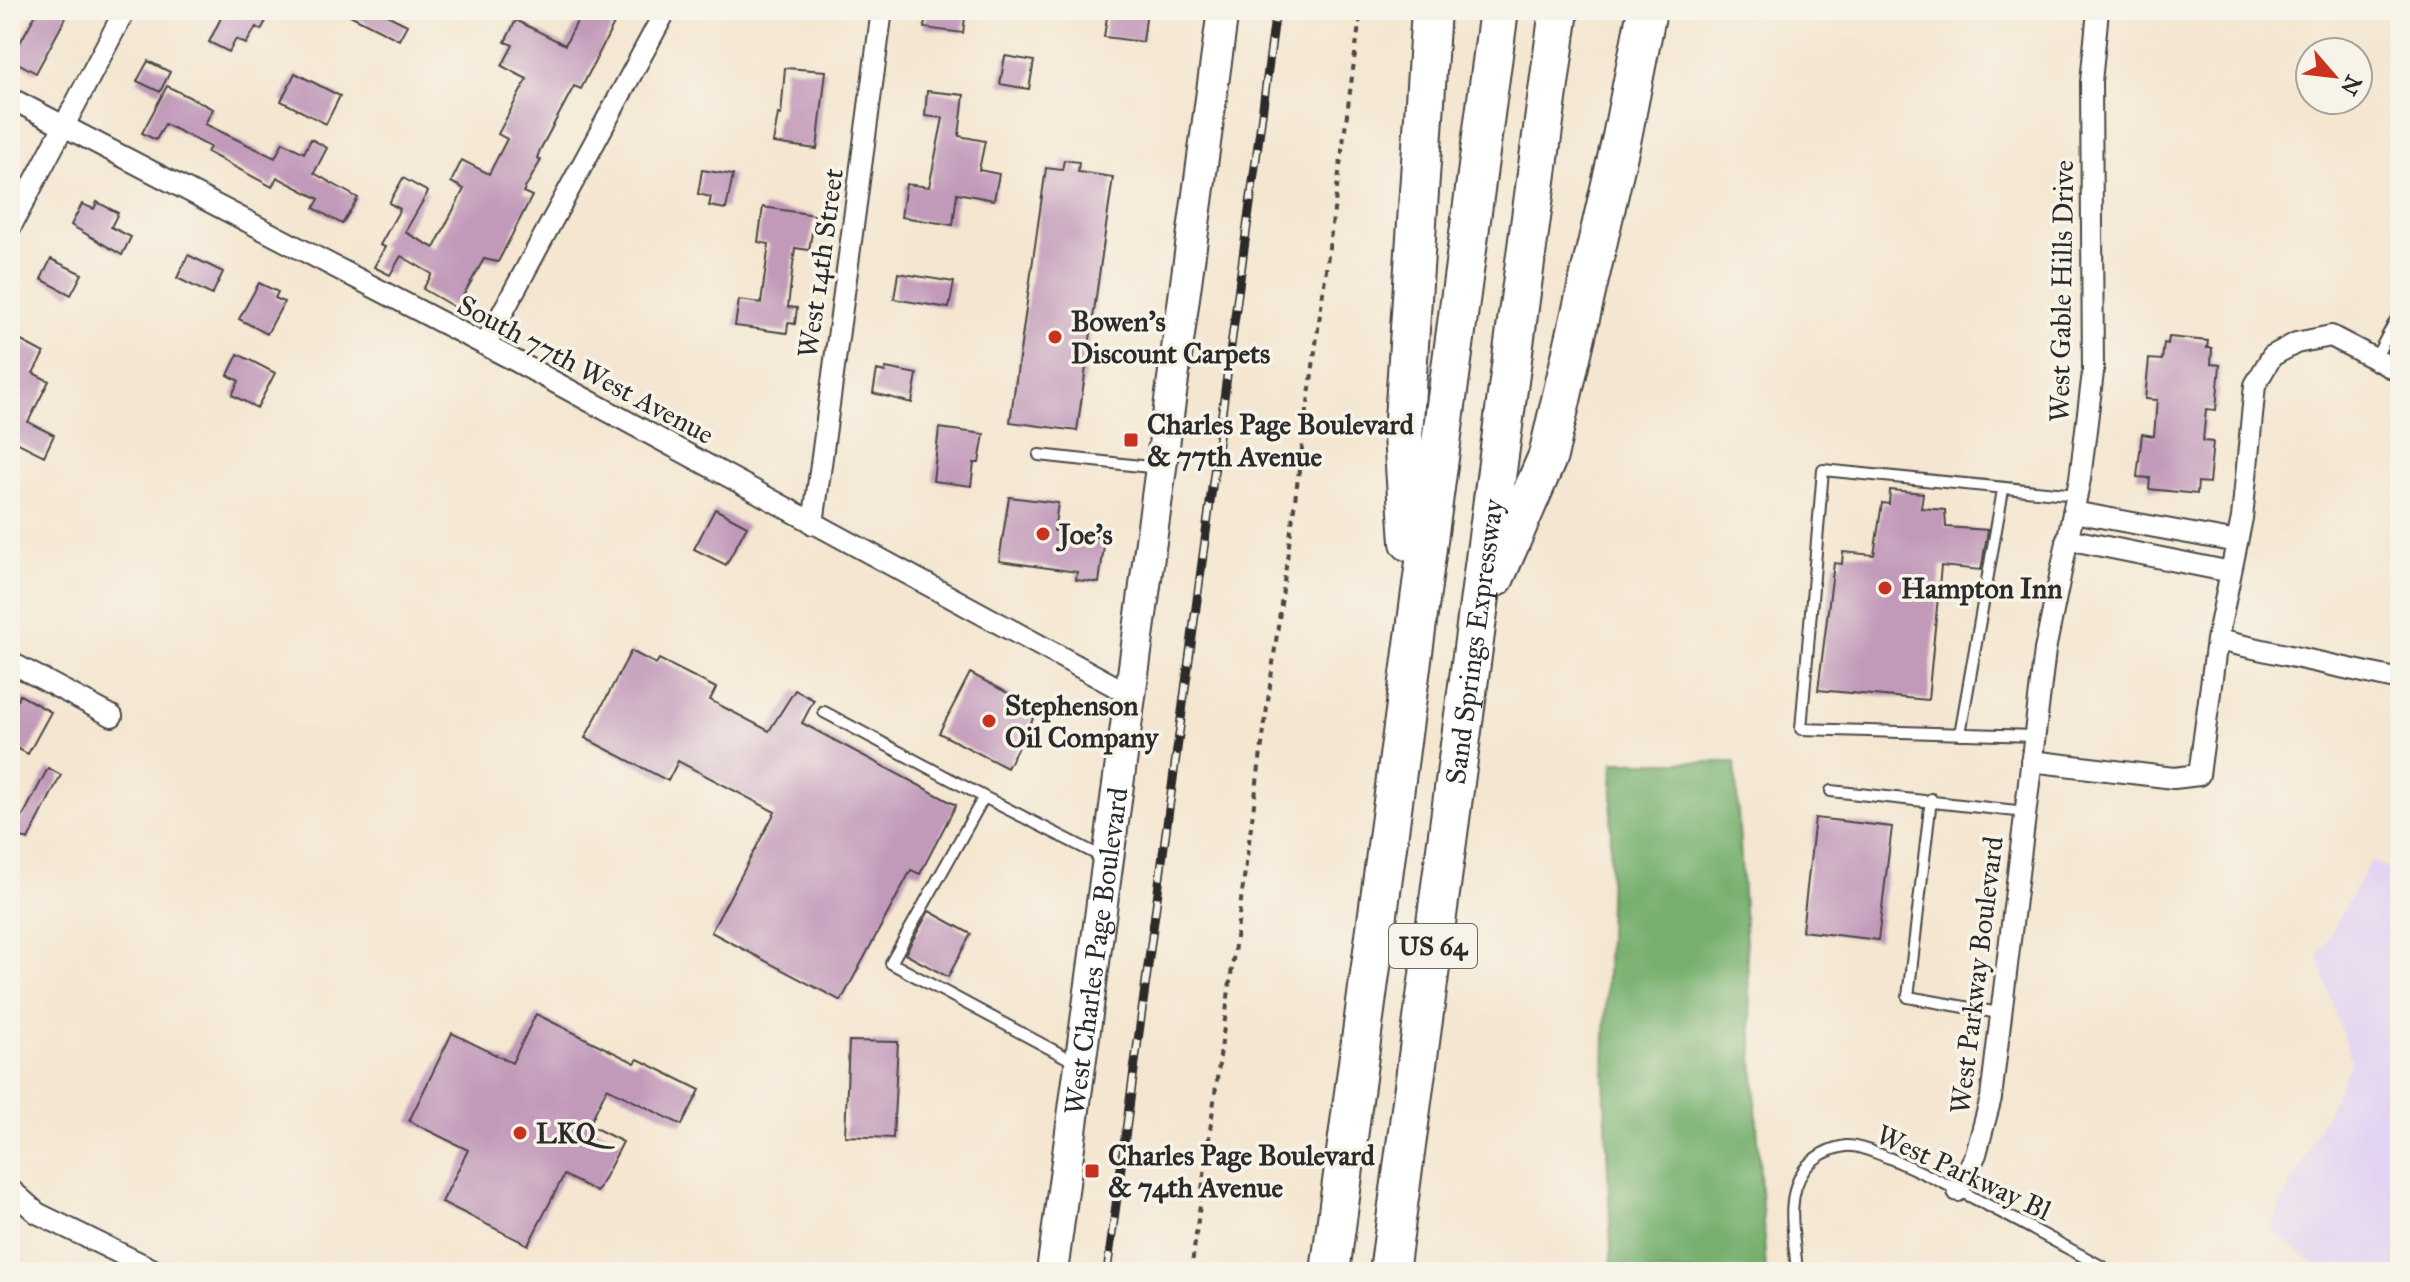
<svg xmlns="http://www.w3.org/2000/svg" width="2410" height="1282" viewBox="0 0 2410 1282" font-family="'IM FELL Great Primer',serif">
	<rect width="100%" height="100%" fill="#f7f3e8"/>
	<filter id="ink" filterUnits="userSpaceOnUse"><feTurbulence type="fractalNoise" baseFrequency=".0125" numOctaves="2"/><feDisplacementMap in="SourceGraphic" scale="16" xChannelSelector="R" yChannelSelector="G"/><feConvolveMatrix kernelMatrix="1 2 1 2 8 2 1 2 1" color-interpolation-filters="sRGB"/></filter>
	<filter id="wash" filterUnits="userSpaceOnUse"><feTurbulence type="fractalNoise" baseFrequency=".006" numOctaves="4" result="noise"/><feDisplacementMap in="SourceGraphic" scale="32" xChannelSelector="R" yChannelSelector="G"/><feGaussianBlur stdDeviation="1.8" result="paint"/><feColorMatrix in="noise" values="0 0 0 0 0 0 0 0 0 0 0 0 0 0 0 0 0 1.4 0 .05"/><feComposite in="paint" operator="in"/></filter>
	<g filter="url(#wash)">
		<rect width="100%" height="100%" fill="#f4e6d0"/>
		<!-- built -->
		<path fill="#e3d3f2" d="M2371 860 2400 875V1272H2310L2314 1263 2270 1229 2351 1062 2318 957Z"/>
		<!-- forest -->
		<path fill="#77b06e" stroke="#516e4c" stroke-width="2" d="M1613 762H1735L1766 1272H1612L1604 1072Z"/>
		<g id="blocks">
			<!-- building -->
			<path fill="#c199b9" d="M38 10H70L36 73 11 59Z
				M220 10H272L261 30 256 27 246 44 236 39 229 52 209 42 224 12Z
				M340 10H377L407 25 399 40Z
				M583 10H621L581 89 574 86 540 150 537 158 541 160 523 192 532 196 498 262 484 259 456 308 423 289 432 274 401 256 390 275 374 267 385 247 380 245 400 209 389 203 403 178 428 192 405 232 434 248 464 189 451 182 462 160 489 174 507 139 498 134 527 79 502 66 513 45 505 42 516 20 565 45Z
				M927 10H966L963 33 924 28Z
				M1108 10H1147L1143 42 1104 37Z
				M1005 56 1034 61 1029 89 1000 84Z
				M148 61 170 72 160 92 137 81Z
				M785 68 826 71 817 149 773 143 778 114 781 115Z
				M295 73 340 96 326 124 281 101Z
				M167 86 213 109 205 124 275 158 283 142 304 153 311 139 327 148 314 173 358 198 342 224 314 208 319 199 277 177 272 187 207 152 210 147 165 124 156 140 142 133Z
				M927 91 964 95 959 136 985 141 979 170 999 174 994 200 957 193 953 225 901 217 906 184 929 187 943 118 925 116Z
				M1064 160 1079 162 1078 172 1113 177 1077 431 1010 422 1046 168 1062 170Z
				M702 170 733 175 726 209 709 206 711 197 698 194Z
				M97 202 118 213 111 227 131 237 122 255 71 225 82 204 94 209Z
				M763 207 815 215 809 250 795 248 788 307 797 308 795 324 788 323 787 333 735 326 739 300 761 303 769 244 758 242Z
				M188 255 223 272 212 295 177 278Z
				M51 259 82 274 71 295 41 279Z
				M898 273 954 282 949 308 894 299Z
				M259 283 278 292 275 298 284 302 267 334 239 319Z
				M10 335 44 353 33 373 49 381 28 422 54 435 44 456 10 439Z
				M2169 337 2208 341 2207 348H2212L2211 364 2220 365 2216 410 2206 409 2203 441 2213 442 2209 483 2198 482 2197 494 2149 489 2150 478 2137 477 2142 434 2154 436 2157 400 2145 399 2149 359 2162 360 2164 343 2168 344Z
				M238 354 275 373 257 408 232 395 239 381 228 375Z
				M886 368 917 374 912 403 873 393 877 370 885 372Z
				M939 428 984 434 979 463H974L971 486 933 481Z
				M1890 490 1923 493 1921 508 1945 510 1946 527 1988 530 1981 570 1941 566 1928 700 1818 690 1834 563 1842 564 1843 552 1874 555 1882 503 1889 504Z
				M1009 497 1058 503 1054 531 1105 538 1099 583 1076 580 1077 572 999 561Z
				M715 509 747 526 726 565 694 549Z
				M631 651 656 664 659 659 716 688 710 700 769 731 795 690 814 700 802 723 956 805 920 874 911 870 841 1001 711 932 775 812 678 761 668 781 585 738Z
				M970 673 1038 709 1007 768 939 733Z
				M20 695 51 712 28 754 10 745V715Z
				M48 768 61 775 28 840 14 833Z
				M1815 818 1892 827 1878 940 1802 931Z
				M929 911 971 934 948 977 905 954Z
				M536 1014 635 1063 638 1059 700 1090 682 1125 607 1088 589 1125 623 1142 597 1192 564 1175 528 1245 442 1202 468 1150 409 1121 452 1033 512 1063Z
				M849 1041 898 1042 893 1138 845 1136Z"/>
		</g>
	</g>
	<g filter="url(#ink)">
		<use href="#blocks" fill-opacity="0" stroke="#494744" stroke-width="2"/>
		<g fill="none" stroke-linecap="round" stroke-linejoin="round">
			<!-- lane casing -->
			<g stroke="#494744" stroke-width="14">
				<path id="lane" d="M2375 359 2400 312
					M1039 455 1159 468
					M824 712 984 797
					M1960 734 2003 490
					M2034 736 1801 729 1823 470 2077 495
					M1831 791 2026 812
					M1931 799 1908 997 1999 1013
					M1077 1063 891 963 984 797 1104 858
					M1797 1272C1795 1240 1784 1198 1804 1170 1813 1157 1830 1148 1846 1146 1880 1142 2070 1250 2112 1272"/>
			</g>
			<!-- street casing -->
			<g stroke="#494744" stroke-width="24">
				<path id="street" d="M10 98 512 359 1131 695
					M10 228 125 10
					M485 345 666 10
					M2400 372 2331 336 2296 343 2272 356 2255 385 2242 518 2217 640 2400 680
					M2073 512 2237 542
					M813 524 882 10
					M2067 539 2231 572
					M10 662 112 716
					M2031 761 2174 778 2199 775 2217 640
					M10 1189 37 1213 158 1272
					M1958 1191 1976 1154 1991 1098 2045 650 2080 479 2093 372 2091 82 2098 10"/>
			</g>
			<!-- secondary casing -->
			<g stroke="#494744" stroke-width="34">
				<g id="secondary">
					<path id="s1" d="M1052 1272 1223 10"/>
				</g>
			</g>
			<!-- highway casing -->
			<g stroke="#494744" stroke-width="42">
				<g id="highway">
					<path d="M1410 542 1403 435 1431 10"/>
					<path d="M1495 577 1548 456 1622 137 1647 10"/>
					<path d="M1330 1272 1499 10"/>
					<path id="s2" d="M1389 1272 1559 10"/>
				</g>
			</g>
			<!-- path -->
			<path stroke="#494744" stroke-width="4" stroke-dasharray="6 6" stroke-linecap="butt" d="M1191 1272 1361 10"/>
			<!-- lane -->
			<use href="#lane" stroke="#fff" stroke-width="10"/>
			<!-- street -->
			<use href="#street" stroke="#fff" stroke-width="20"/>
			<!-- secondary -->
			<use href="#secondary" stroke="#fff" stroke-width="30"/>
			<!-- highway -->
			<use href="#highway" stroke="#fff" stroke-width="38"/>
			<!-- rail casing -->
			<g stroke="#2b2b2b" stroke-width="9">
				<path id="rail" d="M1107 1272 1276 10"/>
			</g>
			<!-- rail -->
			<use href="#rail" stroke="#f7f3e8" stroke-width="6" stroke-dasharray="18" stroke-linecap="butt"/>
		</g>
	</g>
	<!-- markers -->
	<g fill="#c8321e" stroke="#f7f3e8" stroke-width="3">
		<circle cx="1055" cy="337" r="8"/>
		<rect x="1123" y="432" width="16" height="16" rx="4"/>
		<circle cx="1043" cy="534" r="8"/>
		<circle cx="1885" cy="588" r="8"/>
		<circle cx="989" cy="721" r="8"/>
		<circle cx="520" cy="1133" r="8"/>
		<rect x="1084" y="1163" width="16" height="16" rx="4"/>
	</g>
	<g text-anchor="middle" stroke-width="7" stroke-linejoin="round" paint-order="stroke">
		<!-- shield labels -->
		<rect fill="#f7f3e8" stroke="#686764" stroke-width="2" x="1389" y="924" width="88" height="44" rx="6"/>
		<g font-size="26" font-weight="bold" fill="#2b2b2b">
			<text x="1433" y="955">US 64</text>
		</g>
		<!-- street labels -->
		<g font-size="28" fill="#2b2b2b" stroke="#f7f3e8">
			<text transform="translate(820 263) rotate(-82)" y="10">West 14th Street</text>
			<text transform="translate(2061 291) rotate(-89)" y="10">West Gable Hills Drive</text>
			<text transform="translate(586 369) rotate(28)" y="10">South 77th West Avenue</text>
			<text dy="10" stroke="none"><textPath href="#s2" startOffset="636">Sand Springs Expressway</textPath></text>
			<text dy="10" stroke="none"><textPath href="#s1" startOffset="324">West Charles Page Boulevard</textPath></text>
			<text transform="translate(1976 975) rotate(-83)" y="10">West Parkway Boulevard</text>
			<text transform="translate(1964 1172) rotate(25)" y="10">West Parkway Bl</text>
		</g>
		<!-- poi labels -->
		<g font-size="28" font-weight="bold" fill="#2b2b2b" stroke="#f7f3e8" text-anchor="start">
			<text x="1071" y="331">Bowen's<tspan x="1071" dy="32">Discount Carpets</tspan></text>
			<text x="1147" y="434">Charles Page Boulevard<tspan x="1147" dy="32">&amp; 77th Avenue</tspan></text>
			<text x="1059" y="544">Joe's</text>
			<text x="1901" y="598">Hampton Inn</text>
			<text x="1005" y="715">Stephenson<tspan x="1005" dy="32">Oil Company</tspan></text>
			<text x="536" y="1143">LKQ</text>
			<text x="1108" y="1165">Charles Page Boulevard<tspan x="1108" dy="32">&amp; 74th Avenue</tspan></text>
		</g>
	</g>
	<!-- margin -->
	<rect width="2410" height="1282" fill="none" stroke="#f7f3e8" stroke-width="40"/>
	<!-- north arrow -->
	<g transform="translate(2334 76) rotate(118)"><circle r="38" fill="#f7f3e8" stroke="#a5a39c" stroke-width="2"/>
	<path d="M0-6L14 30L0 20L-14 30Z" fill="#c8321e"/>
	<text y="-12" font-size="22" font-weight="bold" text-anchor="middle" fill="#2b2b2b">N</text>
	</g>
</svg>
